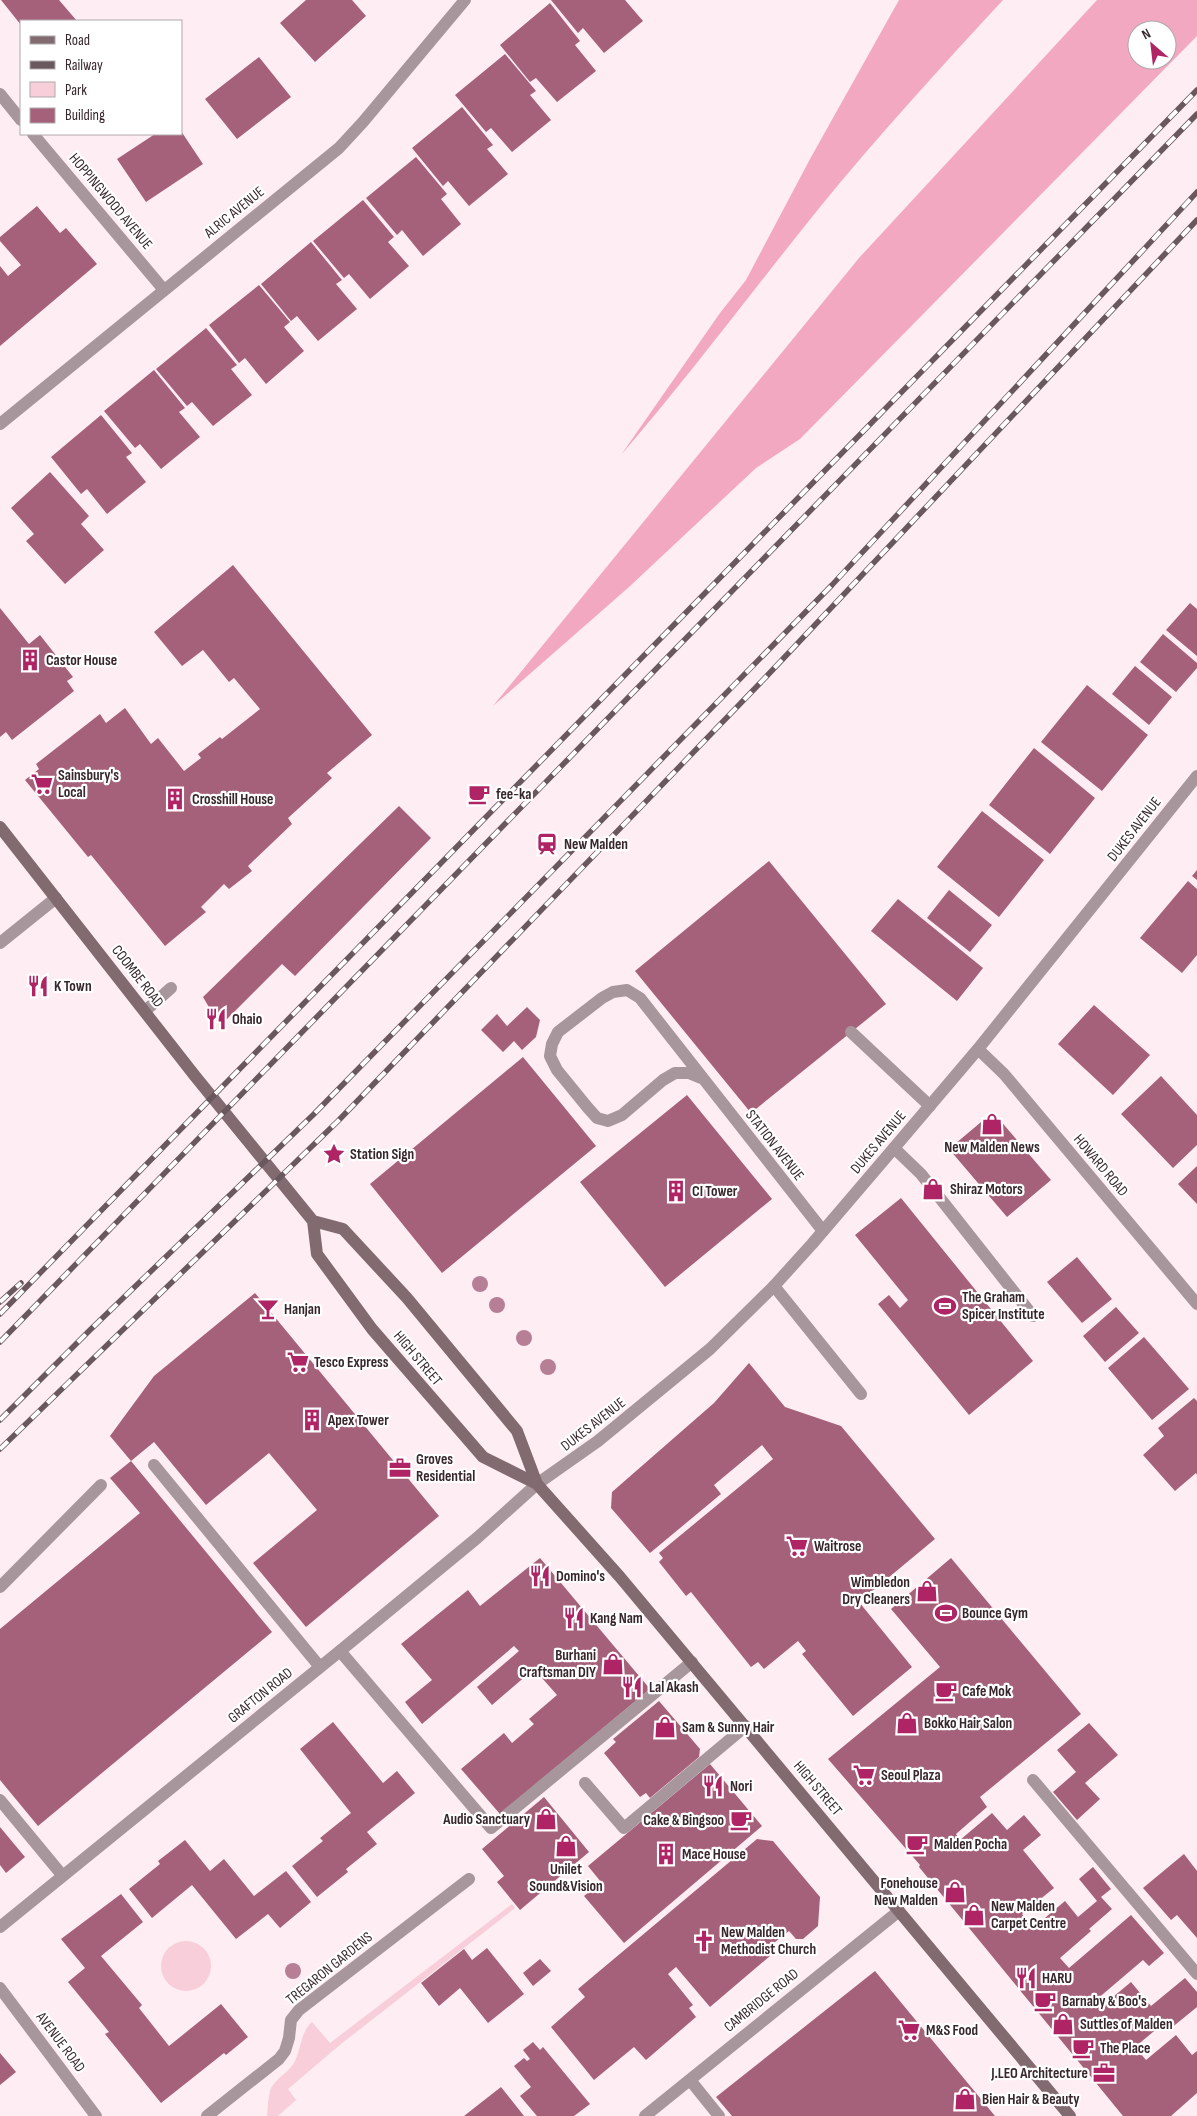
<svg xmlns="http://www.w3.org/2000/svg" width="1197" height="2116" viewBox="0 0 1197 2116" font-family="'Sofia Sans Condensed',sans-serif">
	<rect width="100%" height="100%" fill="#feedf2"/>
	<!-- green -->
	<path fill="#f8cedb" d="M512 1904 515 1908 341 2044 288 2089 296 2100 278 2116H267C268 2108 268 2096 271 2088 277 2077 290 2072 295 2061 301 2049 301 2031 312 2022L330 2043Z
		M161 1966a25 25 0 1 1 50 0a25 25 0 1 1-50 0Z"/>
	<!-- forest -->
	<path fill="#f3a8c1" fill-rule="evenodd" d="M899 0H1003C940 68 878 136 820 207 753 290 690 375 621 455L720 313 746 280 810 159Z
		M1097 0H1197V36L800 439 756 468 629 587 493 706 859 258ZM1137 30H1167V60H1137Z"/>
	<!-- building -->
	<path fill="#a6617a" d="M1 0H59L77 21H21V25Z
		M306 0H352L366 16 315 62 280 23Z
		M551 0H625L643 21 604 53 583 28 578 33Z
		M550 3 580 41 575 45 596 71 557 102 536 78 530 82 500 45Z
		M505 54 536 91 530 95 551 120 512 152 491 128 486 132 455 95Z
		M259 57 291 97 237 139 205 99Z
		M462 107 493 145 487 149 508 174 469 206 448 181 443 186 412 148Z
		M181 131 203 164 146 202 117 159 155 134H181Z
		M416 157 447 194 441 199 461 224 423 256 402 230 397 235 366 198Z
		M363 200 394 237 388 242 409 266 370 299 349 274 344 278 313 241Z
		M37 206 60 233 66 228 97 264 0 346V266L8 276 21 265 0 241V237Z
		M311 242 342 280 336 284 357 309 318 341 297 316 291 321 261 284Z
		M259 285 290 322 284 327 304 351 266 384 245 358 239 363 209 325Z
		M206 328 237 365 231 369 252 395 213 426 192 402 187 406 156 369Z
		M154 370 185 408 179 412 200 437 161 469 140 444 135 448 104 411Z
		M101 415 132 453 126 457 146 482 107 514 87 489 81 494 51 457Z
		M50 472 89 516 81 524 104 550 65 584 26 541 34 534 11 508Z
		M233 565 372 735 327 773 332 778 288 818 292 824 248 866 252 871 229 889 224 884 201 907 206 912 165 946 91 855 88 857 25 780 39 769 36 764 100 714 106 723 125 708 151 744 158 738 184 771 201 758 198 754 220 737 222 739 260 709 234 678 229 682 203 650 182 666 154 632Z
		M1190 603 1197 609V656L1166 630Z
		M0 608 29 644 40 635 73 677 67 681 74 691 12 740 6 732 0 737Z
		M1163 634 1197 663V668L1176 692 1140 662Z
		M1135 666 1172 697 1149 725 1112 694Z
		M1087 685 1148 735 1102 791 1041 742Z
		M1034 748 1095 798 1050 854 989 805Z
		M399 806 431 838 295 976 282 964 220 1026 203 997Z
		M982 811 1044 860 999 917 937 867Z
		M769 861 886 1004 751 1113 635 971Z
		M1197 870V880L1192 876Z
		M1188 881 1197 889V955L1182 973 1140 938Z
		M949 890 992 925 970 952 927 918Z
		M898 899 983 968 957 1001 871 931Z
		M1094 1005 1150 1055 1113 1095 1058 1044Z
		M527 1007 540 1020 536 1037 522 1050 514 1041 503 1052 481 1030 497 1014 507 1026Z
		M523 1057 596 1146 442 1273 370 1184Z
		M1161 1076 1197 1115V1145L1173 1168 1121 1114Z
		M687 1095 772 1199 665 1287 580 1182Z
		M993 1112 1051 1180 1007 1217 949 1149Z
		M1197 1166V1204L1178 1184Z
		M901 1198 1033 1361 969 1415 878 1304 889 1295 900 1308 908 1300 855 1235Z
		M1077 1257 1112 1299 1082 1323 1047 1282Z
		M255 1293 439 1516 306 1627 253 1563 317 1510 269 1453 206 1505 154 1442 131 1461 110 1436 154 1376Z
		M1116 1307 1139 1333 1105 1362 1083 1336Z
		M1144 1337 1189 1389 1152 1420 1108 1368Z
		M749 1363 785 1407 841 1426 935 1539 859 1602 912 1667 853 1716 802 1654 806 1651 798 1641 764 1669 758 1662 751 1667 691 1592 686 1596 659 1562 663 1558 659 1553 773 1459 762 1445 714 1485 721 1494 650 1553 611 1508 612 1492 714 1403Z
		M1194 1398 1197 1401V1475L1196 1473 1175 1491 1143 1455 1164 1436 1158 1428Z
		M131 1461 272 1632 38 1826 0 1780V1629L140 1513 110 1478Z
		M540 1558 650 1689 500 1814 461 1769 504 1733 512 1743 534 1724 529 1719 557 1695 534 1669 492 1705 477 1687 519 1651 514 1646 422 1724 405 1702 432 1680 401 1644 468 1590 480 1606Z
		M951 1558 1081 1714 980 1797 987 1807 956 1834 960 1840 992 1813 1007 1830 1024 1815 1041 1835 1023 1850 1054 1888 1022 1914 1033 1928 1065 1901 1078 1917 1097 1901 1079 1879 1093 1867 1111 1889 1101 1897 1112 1909 1089 1929 1091 1931 1060 1958 1069 1968 1131 1915 1164 1953 1149 1966 1143 1960 1096 2000 1101 2007 1131 1982 1151 2006 1185 1978 1197 1992V2007L1170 2029 1165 2022 1135 2047 1146 2060 1176 2035 1192 2055 1197 2051V2093L1171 2116H1123L919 1867 920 1865 828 1759 940 1667 891 1609Z
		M659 1701 700 1749 699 1757 650 1798 646 1793 640 1797 604 1753 616 1742 613 1739Z
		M333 1722 383 1783 397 1771 415 1793 367 1832 377 1844 346 1869 348 1872 317 1897 292 1866 323 1841 320 1838 351 1813 300 1749Z
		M1089 1723 1118 1755 1085 1783 1100 1799 1077 1820 1053 1792 1076 1772 1057 1750Z
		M710 1764 762 1826 624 1943 584 1896 601 1882 588 1866Z
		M544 1797 589 1852 520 1910 497 1882 504 1876 482 1849Z
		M0 1827 25 1857 6 1873 0 1865Z
		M757 1839 773 1841 820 1897 818 1926 803 1939H796L789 1931 765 1950 770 1956 710 2007 676 1967 668 1974 693 2005 689 2008 696 2017 646 2060 634 2047 594 2080 551 2027 585 1997 578 1989Z
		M185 1840 210 1871 224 1859 254 1896 286 1871 311 1902 280 1928 268 1914 236 1939 192 1885 152 1918 129 1889 160 1864 158 1861Z
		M1184 1854 1197 1871V1938L1177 1915 1171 1920 1143 1888Z
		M121 1894 143 1922 101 1956 142 2005 139 2008 169 2046 221 2004 248 2037 226 2055 224 2053 161 2103 105 2034 109 2032 68 1982 85 1968 61 1939Z
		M487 1948 524 1994 488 2023 460 1988 439 2006 421 1983 464 1949 472 1960Z
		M540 1959 551 1971 533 1986 523 1973Z
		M875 1971 995 2116H732L716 2097Z
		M533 2042 540 2050 543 2047 590 2104 574 2116H537L520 2096 531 2087 514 2066 524 2058 527 2061 530 2059 523 2050Z
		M0 2053 16 2072 0 2085Z
		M501 2087 524 2116H464L478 2105Z"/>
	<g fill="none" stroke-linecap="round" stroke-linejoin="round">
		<!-- lane -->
		<path stroke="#a7969b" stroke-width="12" d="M0 943 56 898
			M145 1011 171 988
			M851 1032 930 1106
			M701 1078 689 1073H675L663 1080 622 1115 608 1121 597 1118 588 1108 557 1070 550 1056 552 1044 558 1032 602 998 613 992 627 990 640 998 823 1231
			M894 1148 921 1174 1033 1316
			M774 1286 861 1394
			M154 1465 320 1667
			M0 1587 101 1485
			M340 1651 491 1828 692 1662
			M1033 1780 1197 1974
			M585 1783 624 1828 746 1726
			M0 1800 62 1875
			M690 2080 719 2116"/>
		<!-- street -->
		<path stroke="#a7969b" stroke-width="12" d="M0 94 21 120
			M33 134 164 290
			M0 424 339 148 363 122 465 0
			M978 1049 1004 1074 1197 1304
			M0 1927 340 1651 477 1538 537 1484 598 1441 710 1349 774 1286 812 1244 894 1148 978 1049 1197 776
			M0 1988 96 2116
			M207 2116 279 2059 285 2051 289 2038 291 2020 299 2010 469 1879
			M645 2116 899 1911"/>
		<!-- secondary -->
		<path stroke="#826a71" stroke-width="12" d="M0 827 195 1076 313 1221 317 1254 372 1329 483 1457 537 1484
			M313 1221 343 1229 407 1298 517 1431 537 1484 620 1577 1070 2116"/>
		<!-- rail casing -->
		<g stroke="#69585d" stroke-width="5.5">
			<path id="rail" d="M0 1302 21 1283
				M0 1314 1197 90
				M0 1342 1197 114
				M0 1420 90 1330 314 1114 832 585 1197 192
				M0 1449 338 1121 764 679 1197 220"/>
		</g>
		<!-- rail -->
		<use href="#rail" stroke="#fff" stroke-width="4" stroke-dasharray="11" stroke-linecap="butt"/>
	</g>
	<!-- trees -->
	<g fill="#b67f96">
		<circle cx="480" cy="1284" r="8"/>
		<circle cx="497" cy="1305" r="8"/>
		<circle cx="524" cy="1338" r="8"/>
		<circle cx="548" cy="1367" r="8"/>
		<circle cx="293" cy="1971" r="8"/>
	</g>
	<!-- icons -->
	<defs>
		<g id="building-bare" transform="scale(1.725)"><path d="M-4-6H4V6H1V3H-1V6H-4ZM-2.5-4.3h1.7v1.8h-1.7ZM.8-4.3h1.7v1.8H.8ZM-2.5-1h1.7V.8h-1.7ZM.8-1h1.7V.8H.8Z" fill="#ae2465" stroke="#fff" stroke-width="2.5" paint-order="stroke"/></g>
		<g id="supermarket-bare" transform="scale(1.725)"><path d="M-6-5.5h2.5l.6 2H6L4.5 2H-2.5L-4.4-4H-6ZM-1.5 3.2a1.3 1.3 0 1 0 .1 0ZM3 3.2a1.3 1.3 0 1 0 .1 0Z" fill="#ae2465" stroke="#fff" stroke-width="2.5" paint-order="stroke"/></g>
		<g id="cafe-bare" transform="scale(1.725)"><path d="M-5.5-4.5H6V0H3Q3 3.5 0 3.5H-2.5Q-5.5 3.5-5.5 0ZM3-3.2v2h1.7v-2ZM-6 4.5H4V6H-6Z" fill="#ae2465" stroke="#fff" stroke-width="2.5" paint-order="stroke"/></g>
		<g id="station-bare" transform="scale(1.725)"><path d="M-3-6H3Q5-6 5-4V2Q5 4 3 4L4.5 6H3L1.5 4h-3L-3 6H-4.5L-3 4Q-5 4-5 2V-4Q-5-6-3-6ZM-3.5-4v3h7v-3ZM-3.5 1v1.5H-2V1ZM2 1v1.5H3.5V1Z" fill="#ae2465" stroke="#fff" stroke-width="2.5" paint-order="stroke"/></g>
		<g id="restaurant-bare" transform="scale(1.725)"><path d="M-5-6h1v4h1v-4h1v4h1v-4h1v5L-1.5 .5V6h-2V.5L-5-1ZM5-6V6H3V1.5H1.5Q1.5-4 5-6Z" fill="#ae2465" stroke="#fff" stroke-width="2.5" paint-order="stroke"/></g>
		<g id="shop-bare" transform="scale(1.725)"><path d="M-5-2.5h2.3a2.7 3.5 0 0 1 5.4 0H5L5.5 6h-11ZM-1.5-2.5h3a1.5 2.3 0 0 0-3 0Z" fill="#ae2465" stroke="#fff" stroke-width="2.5" paint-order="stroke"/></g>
		<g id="sight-bare" transform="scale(1.725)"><path d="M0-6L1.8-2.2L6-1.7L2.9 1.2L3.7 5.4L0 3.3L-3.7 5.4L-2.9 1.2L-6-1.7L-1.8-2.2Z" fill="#ae2465" stroke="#fff" stroke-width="2.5" paint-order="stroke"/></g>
		<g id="stadium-bare" transform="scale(1.725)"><path d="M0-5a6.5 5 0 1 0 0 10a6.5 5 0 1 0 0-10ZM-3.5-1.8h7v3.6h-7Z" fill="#ae2465" stroke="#fff" stroke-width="2.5" paint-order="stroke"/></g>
		<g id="bar-bare" transform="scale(1.725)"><path d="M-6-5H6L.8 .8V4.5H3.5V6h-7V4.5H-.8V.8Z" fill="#ae2465" stroke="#fff" stroke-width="2.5" paint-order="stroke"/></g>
		<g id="office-bare" transform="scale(1.725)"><path d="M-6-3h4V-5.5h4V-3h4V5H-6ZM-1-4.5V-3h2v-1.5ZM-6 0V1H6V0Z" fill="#ae2465" stroke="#fff" stroke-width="2.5" paint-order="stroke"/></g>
		<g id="church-bare" transform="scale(1.725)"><path d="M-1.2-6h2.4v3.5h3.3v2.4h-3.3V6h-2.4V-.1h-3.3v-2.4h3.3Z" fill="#ae2465" stroke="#fff" stroke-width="2.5" paint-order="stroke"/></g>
	</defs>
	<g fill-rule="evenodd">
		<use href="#building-bare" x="30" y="660"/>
		<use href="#supermarket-bare" x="42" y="784"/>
		<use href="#cafe-bare" x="479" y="794"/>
		<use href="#building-bare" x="175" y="799"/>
		<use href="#station-bare" x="547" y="844"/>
		<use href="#restaurant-bare" x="38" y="986"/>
		<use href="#restaurant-bare" x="216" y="1019"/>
		<use href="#shop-bare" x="992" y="1124"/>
		<use href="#sight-bare" x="334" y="1154"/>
		<use href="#shop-bare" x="933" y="1189"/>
		<use href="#building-bare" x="676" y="1191"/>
		<use href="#stadium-bare" x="945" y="1306"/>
		<use href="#bar-bare" x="268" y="1309"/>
		<use href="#supermarket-bare" x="298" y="1362"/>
		<use href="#building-bare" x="312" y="1420"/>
		<use href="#office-bare" x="400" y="1468"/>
		<use href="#supermarket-bare" x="797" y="1546"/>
		<use href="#restaurant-bare" x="540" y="1576"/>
		<use href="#shop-bare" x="927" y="1591"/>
		<use href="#stadium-bare" x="946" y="1613"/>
		<use href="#restaurant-bare" x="574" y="1618"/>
		<use href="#shop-bare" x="613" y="1664"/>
		<use href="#restaurant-bare" x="632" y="1687"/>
		<use href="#cafe-bare" x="946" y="1691"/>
		<use href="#shop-bare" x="907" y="1723"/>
		<use href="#shop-bare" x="665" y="1727"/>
		<use href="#supermarket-bare" x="864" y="1775"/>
		<use href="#restaurant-bare" x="713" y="1786"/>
		<use href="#shop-bare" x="546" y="1819"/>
		<use href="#cafe-bare" x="741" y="1820"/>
		<use href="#cafe-bare" x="917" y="1844"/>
		<use href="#shop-bare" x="566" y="1846"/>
		<use href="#building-bare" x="666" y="1854"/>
		<use href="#shop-bare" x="955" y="1892"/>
		<use href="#shop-bare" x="974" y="1915"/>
		<use href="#church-bare" x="704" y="1941"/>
		<use href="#restaurant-bare" x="1026" y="1978"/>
		<use href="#cafe-bare" x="1045" y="2001"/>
		<use href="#shop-bare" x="1063" y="2024"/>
		<use href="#supermarket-bare" x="909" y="2030"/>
		<use href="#cafe-bare" x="1083" y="2048"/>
		<use href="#office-bare" x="1104" y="2073"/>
		<use href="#shop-bare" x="965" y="2099"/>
	</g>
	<g text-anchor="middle" stroke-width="4.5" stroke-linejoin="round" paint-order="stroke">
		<!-- street labels -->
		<g font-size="15" fill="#37272c" stroke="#fff">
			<text transform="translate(111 201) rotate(50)" y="5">HOPPINGWOOD AVENUE</text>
			<text transform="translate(234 212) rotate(-39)" y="5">ALRIC AVENUE</text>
			<text transform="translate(1134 829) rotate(-52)" y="5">DUKES AVENUE</text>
			<text transform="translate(138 976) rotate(52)" y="5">COOMBE ROAD</text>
			<text transform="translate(878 1142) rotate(-50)" y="5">DUKES AVENUE</text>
			<text transform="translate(775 1145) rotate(52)" y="5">STATION AVENUE</text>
			<text transform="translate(1101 1165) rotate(50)" y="5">HOWARD ROAD</text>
			<text transform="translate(418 1358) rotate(50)" y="5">HIGH STREET</text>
			<text transform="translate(593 1424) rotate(-38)" y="5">DUKES AVENUE</text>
			<text transform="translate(260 1695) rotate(-39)" y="5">GRAFTON ROAD</text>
			<text transform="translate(818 1788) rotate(50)" y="5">HIGH STREET</text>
			<text transform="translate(329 1968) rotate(-39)" y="5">TREGARON GARDENS</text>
			<text transform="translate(761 2000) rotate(-39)" y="5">CAMBRIDGE ROAD</text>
			<text transform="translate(61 2042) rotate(53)" y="5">AVENUE ROAD</text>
		</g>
		<!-- poi labels -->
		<g font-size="15" font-weight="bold" fill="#37272c" stroke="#fff" text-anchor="start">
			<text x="46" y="665">Castor House</text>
			<text x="58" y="780">Sainsbury's<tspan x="58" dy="17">Local</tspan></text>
			<text x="496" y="799">fee-ka</text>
			<text x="192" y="804">Crosshill House</text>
			<text x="564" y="849">New Malden</text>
			<text x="54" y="991">K Town</text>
			<text x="232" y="1024">Ohaio</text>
			<text x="992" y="1152" text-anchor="middle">New Malden News</text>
			<text x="350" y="1159">Station Sign</text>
			<text x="950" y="1194">Shiraz Motors</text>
			<text x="692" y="1196">CI Tower</text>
			<text x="962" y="1302">The Graham<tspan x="962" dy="17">Spicer Institute</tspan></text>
			<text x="284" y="1314">Hanjan</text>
			<text x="314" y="1367">Tesco Express</text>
			<text x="328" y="1425">Apex Tower</text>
			<text x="416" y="1464">Groves<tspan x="416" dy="17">Residential</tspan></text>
			<text x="814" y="1551">Waitrose</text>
			<text x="556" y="1581">Domino's</text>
			<text x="910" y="1587" text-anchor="end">Wimbledon<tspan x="910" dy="17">Dry Cleaners</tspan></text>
			<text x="962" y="1618">Bounce Gym</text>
			<text x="590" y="1623">Kang Nam</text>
			<text x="596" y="1660" text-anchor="end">Burhani<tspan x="596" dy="17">Craftsman DIY</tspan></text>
			<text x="649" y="1692">Lal Akash</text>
			<text x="962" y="1696">Cafe Mok</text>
			<text x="924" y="1728">Bokko Hair Salon</text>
			<text x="682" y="1732">Sam &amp; Sunny Hair</text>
			<text x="881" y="1780">Seoul Plaza</text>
			<text x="730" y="1791">Nori</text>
			<text x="530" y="1824" text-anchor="end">Audio Sanctuary</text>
			<text x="724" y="1825" text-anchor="end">Cake &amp; Bingsoo</text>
			<text x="934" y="1849">Malden Pocha</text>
			<text x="682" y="1859">Mace House</text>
			<text x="566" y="1874" text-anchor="middle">Unilet<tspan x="566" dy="17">Sound&amp;Vision</tspan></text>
			<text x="938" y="1888" text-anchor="end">Fonehouse<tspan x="938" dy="17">New Malden</tspan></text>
			<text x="991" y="1911">New Malden<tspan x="991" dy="17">Carpet Centre</tspan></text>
			<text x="721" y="1937">New Malden<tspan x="721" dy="17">Methodist Church</tspan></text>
			<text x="1042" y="1983">HARU</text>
			<text x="1062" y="2006">Barnaby &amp; Boo's</text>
			<text x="1080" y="2029">Suttles of Malden</text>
			<text x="926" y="2035">M&amp;S Food</text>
			<text x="1100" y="2053">The Place</text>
			<text x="1088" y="2078" text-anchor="end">J.LEO Architecture</text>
			<text x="982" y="2104">Bien Hair &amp; Beauty</text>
		</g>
	</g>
	<!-- legend -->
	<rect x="20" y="20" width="162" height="115" fill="#ffffff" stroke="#afa9ab"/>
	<rect x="30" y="36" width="25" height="8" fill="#826a71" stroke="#afa9ab"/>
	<text x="65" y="45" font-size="15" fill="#37272c">Road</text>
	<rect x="30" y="61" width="25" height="8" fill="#69585d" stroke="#afa9ab"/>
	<text x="65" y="70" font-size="15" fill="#37272c">Railway</text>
	<rect x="30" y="82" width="25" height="15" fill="#f8cedb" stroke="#afa9ab"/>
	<text x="65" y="95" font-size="15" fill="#37272c">Park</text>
	<rect x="30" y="108" width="25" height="15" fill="#a6617a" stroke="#afa9ab"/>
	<text x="65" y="120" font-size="15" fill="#37272c">Building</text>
	<!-- north arrow -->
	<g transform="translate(1152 45) rotate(332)"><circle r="24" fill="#ffffff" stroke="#afa9ab"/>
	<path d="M0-4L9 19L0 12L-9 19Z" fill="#ae2465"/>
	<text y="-8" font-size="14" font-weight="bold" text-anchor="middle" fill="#37272c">N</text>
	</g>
</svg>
